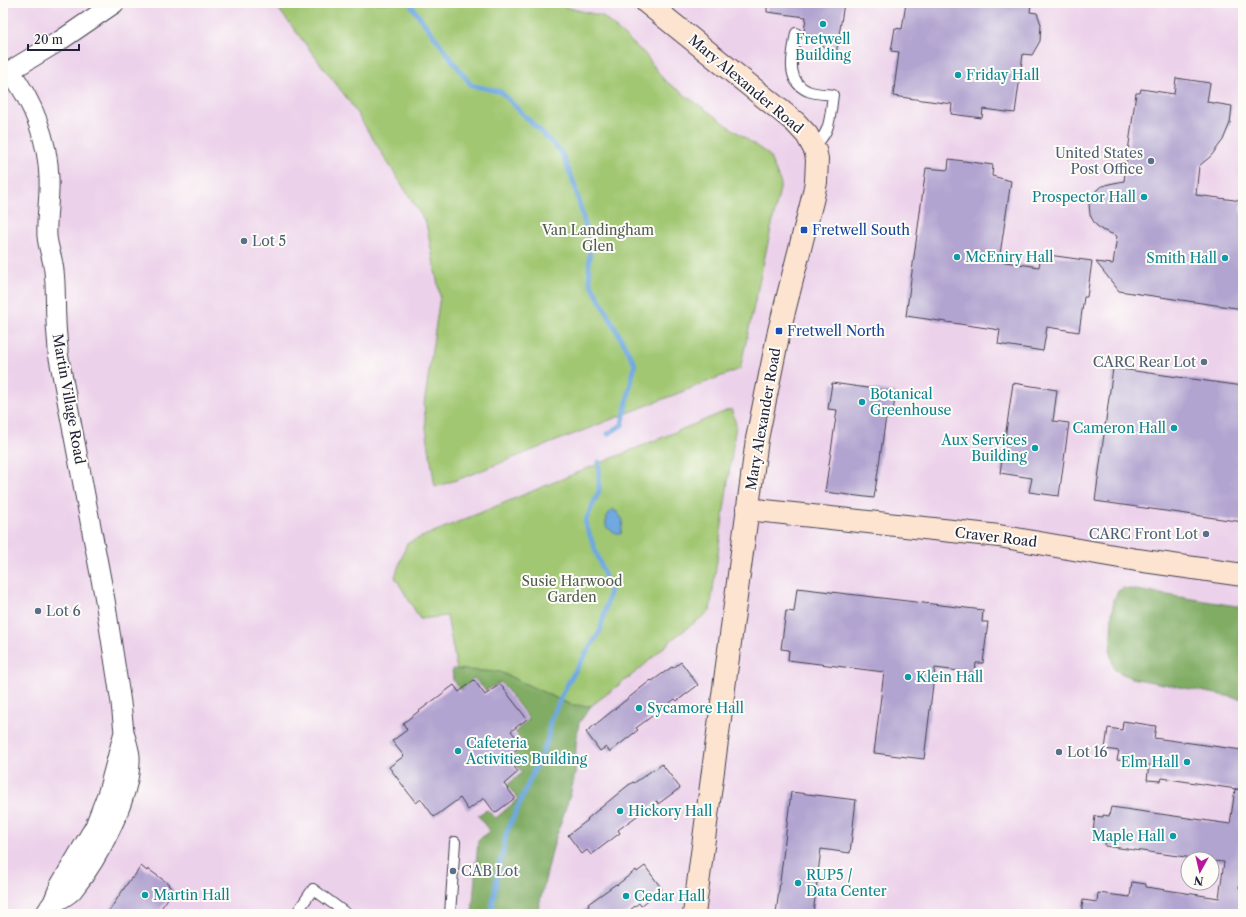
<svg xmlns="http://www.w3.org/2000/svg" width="1246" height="917" viewBox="0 0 1246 917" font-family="'Libre Caslon Text',serif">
	<rect width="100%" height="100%" fill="#fdfcf7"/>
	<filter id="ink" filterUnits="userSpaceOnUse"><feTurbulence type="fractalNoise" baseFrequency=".025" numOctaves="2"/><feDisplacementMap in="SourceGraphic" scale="8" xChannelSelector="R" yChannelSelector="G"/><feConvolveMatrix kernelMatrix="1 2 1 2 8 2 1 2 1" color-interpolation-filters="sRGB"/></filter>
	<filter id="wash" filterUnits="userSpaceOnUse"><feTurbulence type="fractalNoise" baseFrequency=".012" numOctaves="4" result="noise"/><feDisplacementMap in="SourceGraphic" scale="16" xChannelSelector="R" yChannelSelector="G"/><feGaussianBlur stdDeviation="0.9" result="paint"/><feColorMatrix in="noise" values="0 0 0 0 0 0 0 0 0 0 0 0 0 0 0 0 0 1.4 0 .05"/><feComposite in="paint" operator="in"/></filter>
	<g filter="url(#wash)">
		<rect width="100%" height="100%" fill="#f1ddbc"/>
		<!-- built -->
		<path fill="#ecd1ea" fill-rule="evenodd" d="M3 3H1243V914H3ZM1188 859H1212V883H1188Z"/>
		<!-- green -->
		<path fill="#a1c772" stroke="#627456" d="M274 3H560L565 7 602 16 645 54 664 80 769 155 781 184 740 369 462 478 435 487 426 428 424 405 440 296 426 223 349 101Z
			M731 409 736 424 710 611 674 638 640 669 591 706 571 705 500 672 457 670 447 616 420 619 395 577 407 543Z"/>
		<!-- forest -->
		<path fill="#80ac64" stroke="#516750" d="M1123 588 1243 607V699L1131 678 1115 670 1110 654 1112 613 1114 599 1118 591Z
			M452 669 500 672 571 705 591 706 579 723 576 743 575 775 570 795 554 843 537 914H472L478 841 489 831 478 815 487 810 496 818 518 799 507 785 522 773 511 757 526 746 515 732 529 719 501 682 486 691 474 678 461 690 453 680Z"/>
		<!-- water -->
		<path fill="#70a9e0" stroke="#49668e" d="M612 509 617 512 623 520 621 534H617L606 527V518Z"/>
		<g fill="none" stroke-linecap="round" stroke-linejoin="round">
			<!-- stream -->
			<path stroke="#70a9e0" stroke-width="5" d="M413 3 412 7 471 85 501 92 561 152 574 183 590 244 589 266 590 282 635 364 622 425 608 434
				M491 914 499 865 503 853 506 834 548 739 550 721 569 681 600 631 610 590 585 522 599 491V462"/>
		</g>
		<g id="blocks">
			<!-- building -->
			<path fill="#b2a4d0" d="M767 3H844L836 55 804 32 806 17 767 12Z
				M906 3H1031L1030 12 1037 13 1041 24 1040 41 1032 55 1023 54 1015 113 983 109 982 118 951 114 952 104 893 96 899 52 891 51 895 28 902 29Z
				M1176 78 1210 83 1207 102 1232 106 1230 123 1223 140 1211 156 1199 166 1196 195 1242 201 1240 213H1243V309L1119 291 1096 262 1113 264 1117 236 1102 230 1095 224 1090 215 1089 204 1093 194 1100 187 1109 184 1124 181 1136 93H1140L1141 89 1174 94Z
				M949 159 993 165 992 176 1011 181 999 261 1039 267 1041 254 1092 261 1087 297H1084L1079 332 1047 327 1043 351 998 344 1000 330 906 316 926 168 948 170Z
				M1113 368 1243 386V522L1095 501Z
				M832 383 896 392 892 418 886 417 874 498 825 492 837 410 828 409Z
				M1013 383 1057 390 1053 421 1069 423 1059 496 1029 492 1032 478 1000 473Z
				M797 588 983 610 982 622H988L983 663H976L975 673 935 668 924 759 874 753 884 672 788 660 789 650 781 649 786 611 794 612Z
				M681 662 698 685 677 701 675 699 636 728 638 730 610 752 606 747 600 751 586 732 651 680 652 681 672 667 673 668Z
				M474 680 485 695 500 684 527 719 511 731 522 745 507 757 518 772 504 784 515 798 495 813 484 798 468 810 460 798 434 817 421 799 416 803 389 767 404 756 392 741 407 730 403 723 454 685 459 692Z
				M1123 721 1156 726 1154 738 1242 750 1240 766 1243 767V790L1162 778 1161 781 1147 780 1149 764 1117 760 1119 751 1105 749 1108 728 1122 730Z
				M662 764 680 788 658 804 657 801 618 830 620 833 591 855 587 850 582 854 568 835 588 820 587 819 626 787 633 782 634 783 654 769 655 770Z
				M1235 789 1243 790V861L1239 888 1243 889V914H1081L1083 900 1097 902 1098 893 1130 897 1132 882 1146 884V887L1219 898 1224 862 1212 861V859H1200L1105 846 1106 836 1100 835 1101 833 1093 832 1095 816 1103 817V815L1109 816 1111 807 1230 824Z
				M791 792 856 800 850 853 821 849 813 914H776Z
				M141 866 147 871 148 869 169 884 168 885 174 890 157 914H107L131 878H133Z
				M645 866 662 889 641 906 639 903 625 914H578L589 906 588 904 616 884 617 885 636 870 637 872Z"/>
		</g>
	</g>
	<g filter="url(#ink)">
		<use href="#blocks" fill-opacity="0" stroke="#413e4e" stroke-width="1"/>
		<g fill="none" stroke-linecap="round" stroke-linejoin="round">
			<!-- lane casing -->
			<g stroke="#413e4e" stroke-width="12">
				<path id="lane" d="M796 33C793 53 784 81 808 91 816 94 825 94 833 95 830 114 831 136 813 145
					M296 914 313 889 347 914
					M450 914 455 842"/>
			</g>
			<!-- street casing -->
			<g stroke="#413e4e" stroke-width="21">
				<path id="street" d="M10 71C33 102 48 140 49 178 50 197 46 216 47 236 48 248 53 259 54 271 56 287 55 304 56 320 56 331 58 342 58 353L105 600 121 703 124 732
					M3 75 61 40 115 3
					M45 914 53 902 60 885 95 826 108 792 124 732C126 740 129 748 130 756 132 797 98 859 73 890 67 897 57 900 50 906"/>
			</g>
			<!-- secondary casing -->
			<g stroke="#413e4e" stroke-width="24">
				<path id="secondary" d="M647 3 795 122 807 135 815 150 817 159 816 182 813 197 779 331 757 439 694 914
					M747 509 999 536 1137 560 1243 575"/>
			</g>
			<!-- lane -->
			<use href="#lane" stroke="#fff" stroke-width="10"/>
			<!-- street -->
			<use href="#street" stroke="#fff" stroke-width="19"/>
			<!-- secondary -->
			<use href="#secondary" stroke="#fde4d1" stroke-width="22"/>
		</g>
	</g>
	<!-- markers -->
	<g fill="#0f9aa8" stroke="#fdfcf7" stroke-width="1.5">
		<circle cx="823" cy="24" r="4"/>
		<circle cx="958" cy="75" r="4"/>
		<circle cx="1144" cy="197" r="4"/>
		<circle cx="957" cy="257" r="4"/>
		<circle cx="1225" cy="258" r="4"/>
		<circle cx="862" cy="402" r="4"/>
		<circle cx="1174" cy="428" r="4"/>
		<circle cx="1035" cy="448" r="4"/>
		<circle cx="908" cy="677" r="4"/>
		<circle cx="639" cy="708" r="4"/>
		<circle cx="458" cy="751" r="4"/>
		<circle cx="1187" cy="762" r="4"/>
		<circle cx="620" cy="811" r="4"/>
		<circle cx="1173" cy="836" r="4"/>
		<circle cx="798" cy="883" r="4"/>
		<circle cx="145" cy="895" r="4"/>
		<circle cx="626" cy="896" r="4"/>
	</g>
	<g fill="#5c6f8a" stroke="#fdfcf7" stroke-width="1.5">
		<circle cx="1151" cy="161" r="4"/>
		<circle cx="244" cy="241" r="4"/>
		<circle cx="1204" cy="362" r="4"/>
		<circle cx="1206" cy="534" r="4"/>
		<circle cx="38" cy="611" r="4"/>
		<circle cx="1059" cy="752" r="4"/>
		<circle cx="453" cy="871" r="4"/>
	</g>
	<g fill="#1a4fb4" stroke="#fdfcf7" stroke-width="1.5">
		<rect x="800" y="226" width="8" height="8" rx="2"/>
		<rect x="775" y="327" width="8" height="8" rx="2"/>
	</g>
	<g text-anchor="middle" stroke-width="4" stroke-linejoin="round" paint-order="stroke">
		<!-- culture labels -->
		<g font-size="14" fill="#0d838f" stroke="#fdfcf7" text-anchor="start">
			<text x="823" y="44" text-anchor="middle">Fretwell<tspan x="823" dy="16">Building</tspan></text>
			<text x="966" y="80">Friday Hall</text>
			<text x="1136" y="202" text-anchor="end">Prospector Hall</text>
			<text x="965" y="262">McEniry Hall</text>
			<text x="1217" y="263" text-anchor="end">Smith Hall</text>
			<text x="870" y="399">Botanical<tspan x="870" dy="16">Greenhouse</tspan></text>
			<text x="1166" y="433" text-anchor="end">Cameron Hall</text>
			<text x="1027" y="445" text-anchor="end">Aux Services<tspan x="1027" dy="16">Building</tspan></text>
			<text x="916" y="682">Klein Hall</text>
			<text x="647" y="713">Sycamore Hall</text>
			<text x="466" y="748">Cafeteria<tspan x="466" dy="16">Activities Building</tspan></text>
			<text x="1179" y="767" text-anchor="end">Elm Hall</text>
			<text x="628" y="816">Hickory Hall</text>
			<text x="1165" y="841" text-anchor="end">Maple Hall</text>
			<text x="806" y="880">RUP5 /<tspan x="806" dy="16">Data Center</tspan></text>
			<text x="153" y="900">Martin Hall</text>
			<text x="634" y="901">Cedar Hall</text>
		</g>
		<!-- street labels -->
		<g font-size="14" fill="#22223b" stroke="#fdfcf7">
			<text transform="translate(746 84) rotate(40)" y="5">Mary Alexander Road</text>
			<text transform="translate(69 399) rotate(80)" y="5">Martin Village Road</text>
			<text transform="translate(763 419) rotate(-80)" y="5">Mary Alexander Road</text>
			<text transform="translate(996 537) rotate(7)" y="5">Craver Road</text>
		</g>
		<!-- service labels -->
		<g font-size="14" fill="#4e5e75" stroke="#fdfcf7" text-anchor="start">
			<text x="1143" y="158" text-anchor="end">United States<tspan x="1143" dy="16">Post Office</tspan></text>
			<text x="252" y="246">Lot 5</text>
			<text x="1196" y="367" text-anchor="end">CARC Rear Lot</text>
			<text x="1198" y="539" text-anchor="end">CARC Front Lot</text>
			<text x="46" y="616">Lot 6</text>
			<text x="1067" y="757">Lot 16</text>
			<text x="461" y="876">CAB Lot</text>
		</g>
		<!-- park labels -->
		<g font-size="14" fill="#4e5c4e" stroke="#fdfcf7">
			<text x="598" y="235">Van Landingham<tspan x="598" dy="16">Glen</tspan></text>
			<text x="572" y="586">Susie Harwood<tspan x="572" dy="16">Garden</tspan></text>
		</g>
		<!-- transit labels -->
		<g font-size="14" fill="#164399" stroke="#fdfcf7" text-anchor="start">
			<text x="812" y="235">Fretwell South</text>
			<text x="787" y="336">Fretwell North</text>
		</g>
	</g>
	<!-- margin -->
	<rect width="1246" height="917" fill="none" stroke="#fdfcf7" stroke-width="16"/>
	<!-- north arrow -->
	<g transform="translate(1200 871) rotate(188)"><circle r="19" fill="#fdfcf7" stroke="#a5a5ac"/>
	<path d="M0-3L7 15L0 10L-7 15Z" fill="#b5179e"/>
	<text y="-6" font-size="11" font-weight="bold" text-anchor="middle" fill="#22223b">N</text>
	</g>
	<!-- scale -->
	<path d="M28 44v6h51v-6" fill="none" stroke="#22223b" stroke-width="2"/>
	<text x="34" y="44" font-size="12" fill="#22223b" stroke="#fdfcf7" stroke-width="3" paint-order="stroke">20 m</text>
</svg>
